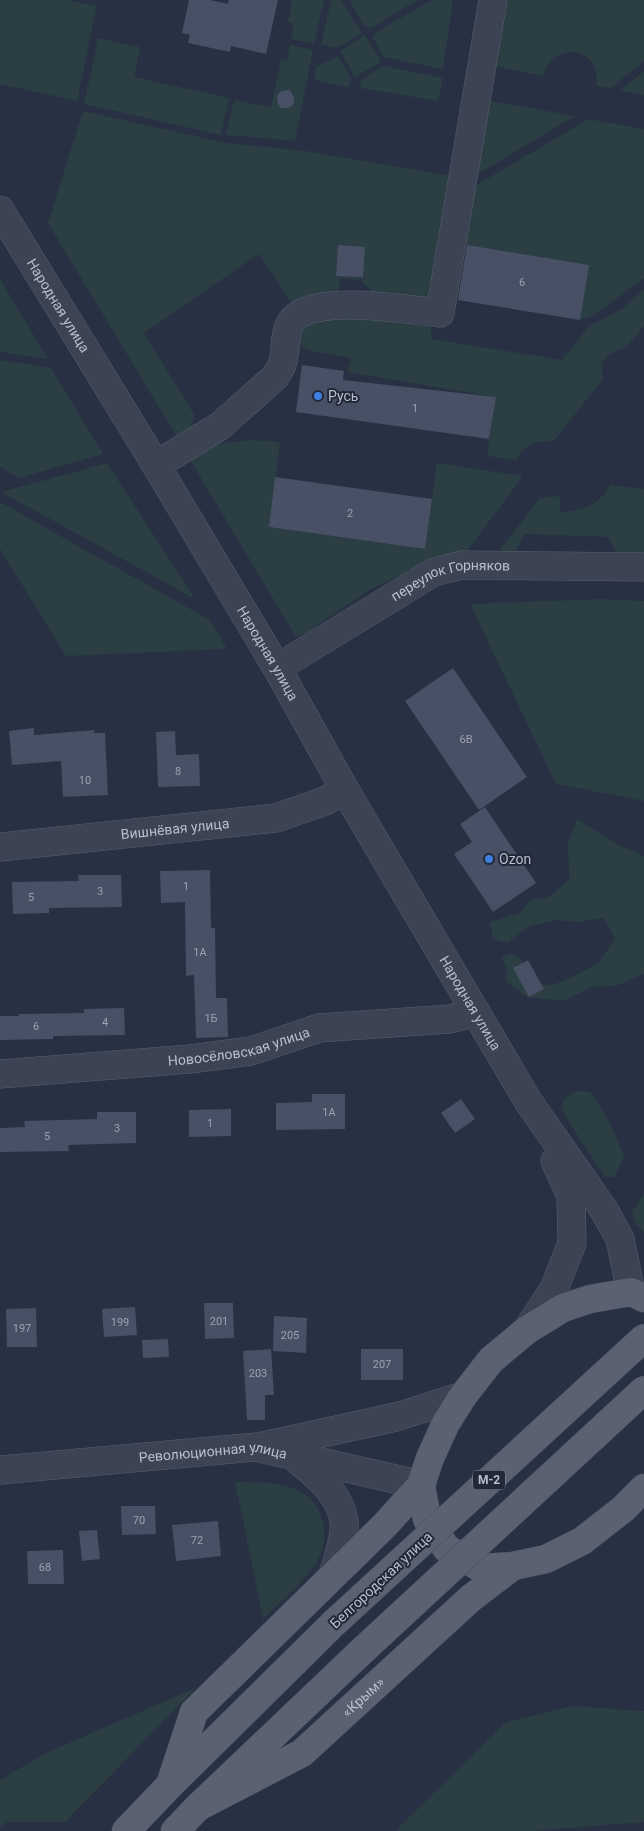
<svg xmlns="http://www.w3.org/2000/svg" width="644" height="1831" viewBox="0 0 644 1831" font-family="Roboto,sans-serif">
	<rect width="100%" height="100%" fill="#283043"/>
	<!-- green -->
	<path fill="#2a3e43" d="M0 0H68L97 6 77 101 0 84Z
		M292 0H324L314 44 291 39 294 24 288 22Z
		M331 0H341L362 33 337 48 321 45Z
		M349 0H418L371 28 365 27Z
		M432 0H453L443 69 384 57 373 38 375 33Z
		M507 0H644V61L611 88 596 86C603 49 555 38 543 76L494 66Z
		M365 35 381 62 355 77 340 51Z
		M98 38 140 47 134 77 229 98 221 135 84 104Z
		M290 44 313 50 295 141 226 135 234 100 271 107 281 60 287 61Z
		M338 56 351 78 349 87 314 80 316 67Z
		M383 66 443 78 438 101 360 88 362 79Z
		M644 71V95L620 91Z
		M485 100 575 116 475 176Z
		M83 111 226 143 306 151 452 176 433 294 425 303 376 296 361 280 340 278 338 294 291 302 259 254 144 333 195 416 189 432 178 439 48 223Z
		M588 119 644 129V278L593 316 580 320 588 265 465 245 475 186Z
		M0 279 48 359 0 352Z
		M644 289C644 298 644 316 644 325 643 328 627 347 624 348 607 354 599 358 603 379L553 442C536 439 525 445 516 460L487 456 495 397 347 372 351 358 306 350 298 342 302 323 351 311 430 323 432 339 562 360 589 326 622 309Z
		M0 360 51 368 103 454 19 478 0 467Z
		M251 440 280 442 269 527 425 549 437 463 523 476 464 555 453 553 441 557 369 590 306 633 296 637 189 458C207 443 228 443 251 440Z
		M107 463 195 599 1 492Z
		M610 485 644 489V558C621 557 618 558 608 537L524 534C517 552 517 553 497 553L540 498 560 496V512C583 511 599 505 610 485Z
		M0 502 210 620 227 649 66 656 0 549Z
		M602 599 644 601V801L556 784 470 604Z
		M577 819 617 844 644 856V974L616 986 591 987 565 1001 527 997 505 981 507 969 501 958 510 953 522 959 528 979 549 986 569 979 598 963 615 939 604 918 579 922 555 920 528 927 508 943 493 939 490 922 520 913 531 900 549 897 570 878 567 845Z
		M576 1091 590 1092C605 1112 617 1134 624 1158L614 1177H605L568 1121 561 1108 564 1099Z
		M644 1194V1232L635 1223 632 1212Z
		M235 1482C268 1482 315 1481 323 1523 325 1533 325 1543 321 1553 313 1575 280 1602 263 1619Z
		M197 1687 65 1822H7L0 1828V1780L44 1754Z
		M572 1706 644 1711V1822L531 1831H400L396 1830 506 1722Z"/>
	<!-- building -->
	<path fill="#475064" d="M189 0H210L228 4 229 0H278L266 54 231 46 230 52 188 43 190 35 182 33Z
		M290 90 294 98V103L291 107 286 108H281L278 104 277 99 278 94 282 91Z
		M338 245 365 247 363 277 336 276Z
		M467 245 589 265 580 320 458 300Z
		M302 365 344 371 343 380 496 397 489 439 296 412Z
		M275 477 432 499 425 549 269 527Z
		M453 668 527 777 479 810 405 701Z
		M34 728V735L94 730V733H105L108 795 63 797 61 761 12 765 9 731Z
		M175 731 176 755 199 754 200 786 158 787 156 732Z
		M485 807 536 883 493 912 454 854 472 842 460 824Z
		M210 870 211 928H215L216 998H227L228 1037 196 1038 194 975 186 976 185 902 161 903 160 871Z
		M78 875H121L122 907 49 908V913L13 914 12 882 79 881Z
		M528 960 544 989 529 997 513 968Z
		M124 1008 125 1035 53 1036V1039L0 1040V1016H19V1014L84 1013V1009Z
		M312 1094H345V1129L276 1130V1103L312 1102Z
		M461 1099 475 1119 455 1133 441 1113Z
		M231 1109V1136L189 1137V1110Z
		M97 1112H136V1143L68 1145 69 1151 0 1152V1128L25 1127 24 1121 97 1119Z
		M204 1303H233L234 1338 205 1339Z
		M135 1307 137 1335 104 1337 102 1309Z
		M36 1308 37 1347H7L6 1309Z
		M274 1316 307 1318 306 1353 273 1351Z
		M168 1339 169 1357 143 1358 142 1340Z
		M271 1349 274 1395H265V1420H247L243 1351Z
		M361 1349H403V1380H361Z
		M121 1506H155L156 1534 122 1535Z
		M218 1521 221 1556 176 1561 172 1525Z
		M97 1530 100 1559 82 1561 79 1531Z
		M63 1550 64 1584H28L27 1551Z"/>
	<g fill="none" stroke-linecap="round" stroke-linejoin="round">
		<!-- minor casing -->
		<g stroke="#575e6d" stroke-width="29">
			<g id="minor">
				<path id="s1" d="M0 210 156 465 277 668 345 790 528 1101 604 1210 620 1239 631 1292"/>
				<path d="M156 465 220 426 275 377C277 374 279 371 281 367 287 354 283 335 291 322 311 292 407 310 440 313L493 0"/>
				<path id="s2" d="M277 668 434 572 462 565 644 567"/>
				<path id="s3" d="M0 847 276 818 325 801 345 790"/>
				<path id="s4" d="M0 1074 190 1059 251 1051 319 1028 450 1019 476 1012"/>
				<path d="M527 1330 554 1289 572 1243 571 1196 555 1161"/>
				<path d="M263 1446 396 1417 463 1396"/>
				<path d="M295 1458C315 1474 341 1494 344 1522 346 1537 337 1560 333 1575"/>
				<path id="s5" d="M0 1470 256 1447 421 1485"/>
			</g>
		</g>
		<!-- major casing -->
		<g stroke="#464c5c" stroke-width="29">
			<g id="major">
				<path d="M644 1298 631 1292 590 1299 563 1308 527 1330 491 1360 463 1396 446 1423 430 1458 421 1485 427 1519 446 1548 481 1568 513 1566 546 1559 582 1541 623 1509 644 1488"/>
				<path d="M170 1785 194 1712 385 1525 421 1485"/>
				<path id="s6" d="M198 1807 302 1753 471 1598 513 1566"/>
				<path d="M126 1831 170 1785 334 1623"/>
				<path d="M175 1831 198 1807 363 1650"/>
			</g>
		</g>
		<!-- minor -->
		<use href="#minor" stroke="#3c4352" stroke-width="28"/>
		<!-- major -->
		<use href="#major" stroke="#5a6272" stroke-width="28"/>
		<!-- major-bridge casing -->
		<g stroke="#464c5c" stroke-width="29" stroke-linecap="butt">
			<path id="major-bridge" d="M334 1623 644 1338
				M363 1650 644 1390"/>
		</g>
		<!-- major-bridge -->
		<use href="#major-bridge" stroke="#5a6272" stroke-width="28"/>
	</g>
	<!-- markers -->
	<g fill="#3f7fe0" stroke="#212838" stroke-width="2">
		<circle cx="318" cy="396" r="5"/>
		<circle cx="489" cy="859" r="5"/>
	</g>
	<g text-anchor="middle" stroke-width="4" stroke-linejoin="round" paint-order="stroke">
		<!-- number labels -->
		<g font-size="11" fill="#9ca2b2">
			<text x="522" y="286">6</text>
			<text x="415" y="412">1</text>
			<text x="350" y="517">2</text>
			<text x="466" y="743">6В</text>
			<text x="178" y="775">8</text>
			<text x="85" y="784">10</text>
			<text x="186" y="890">1</text>
			<text x="100" y="895">3</text>
			<text x="31" y="901">5</text>
			<text x="200" y="956">1А</text>
			<text x="211" y="1022">1Б</text>
			<text x="105" y="1026">4</text>
			<text x="36" y="1030">6</text>
			<text x="329" y="1116">1А</text>
			<text x="210" y="1127">1</text>
			<text x="117" y="1132">3</text>
			<text x="47" y="1140">5</text>
			<text x="219" y="1325">201</text>
			<text x="120" y="1326">199</text>
			<text x="22" y="1332">197</text>
			<text x="290" y="1339">205</text>
			<text x="382" y="1368">207</text>
			<text x="258" y="1377">203</text>
			<text x="139" y="1524">70</text>
			<text x="197" y="1544">72</text>
			<text x="45" y="1571">68</text>
		</g>
		<!-- shield labels -->
		<rect fill="#212838" stroke="#8b91a0" stroke-width="1" x="473" y="1470.5" width="32" height="19" rx="4"/>
		<g font-size="12" font-weight="bold" fill="#b9becc">
			<text x="489" y="1484">М-2</text>
		</g>
		<!-- street labels -->
		<g font-size="14" fill="#b9becc" stroke="#212838">
			<text dy="5" stroke="none"><textPath href="#s1" startOffset="112">Народная улица</textPath></text>
			<text dy="5" stroke="none"><textPath href="#s2" startOffset="198">переулок Горняков</textPath></text>
			<text dy="5" stroke="none"><textPath href="#s1" startOffset="518">Народная улица</textPath></text>
			<text dy="5" stroke="none"><textPath href="#s3" startOffset="176">Вишнёвая улица</textPath></text>
			<text dy="5" stroke="none"><textPath href="#s1" startOffset="922">Народная улица</textPath></text>
			<text dy="5" stroke="none"><textPath href="#s4" startOffset="241">Новосёловская улица</textPath></text>
			<text dy="5" stroke="none"><textPath href="#s5" startOffset="214">Революционная улица</textPath></text>
			<text transform="translate(381 1580) rotate(-43)" y="5">Белгородская улица</text>
			<text dy="5" stroke="none"><textPath href="#s6" startOffset="200">«Крым»</textPath></text>
		</g>
		<!-- poi labels -->
		<g font-size="14" fill="#b9becc" stroke="#212838" text-anchor="start">
			<text x="328" y="401">Русь</text>
			<text x="499" y="864">Ozon</text>
		</g>
	</g>
</svg>
